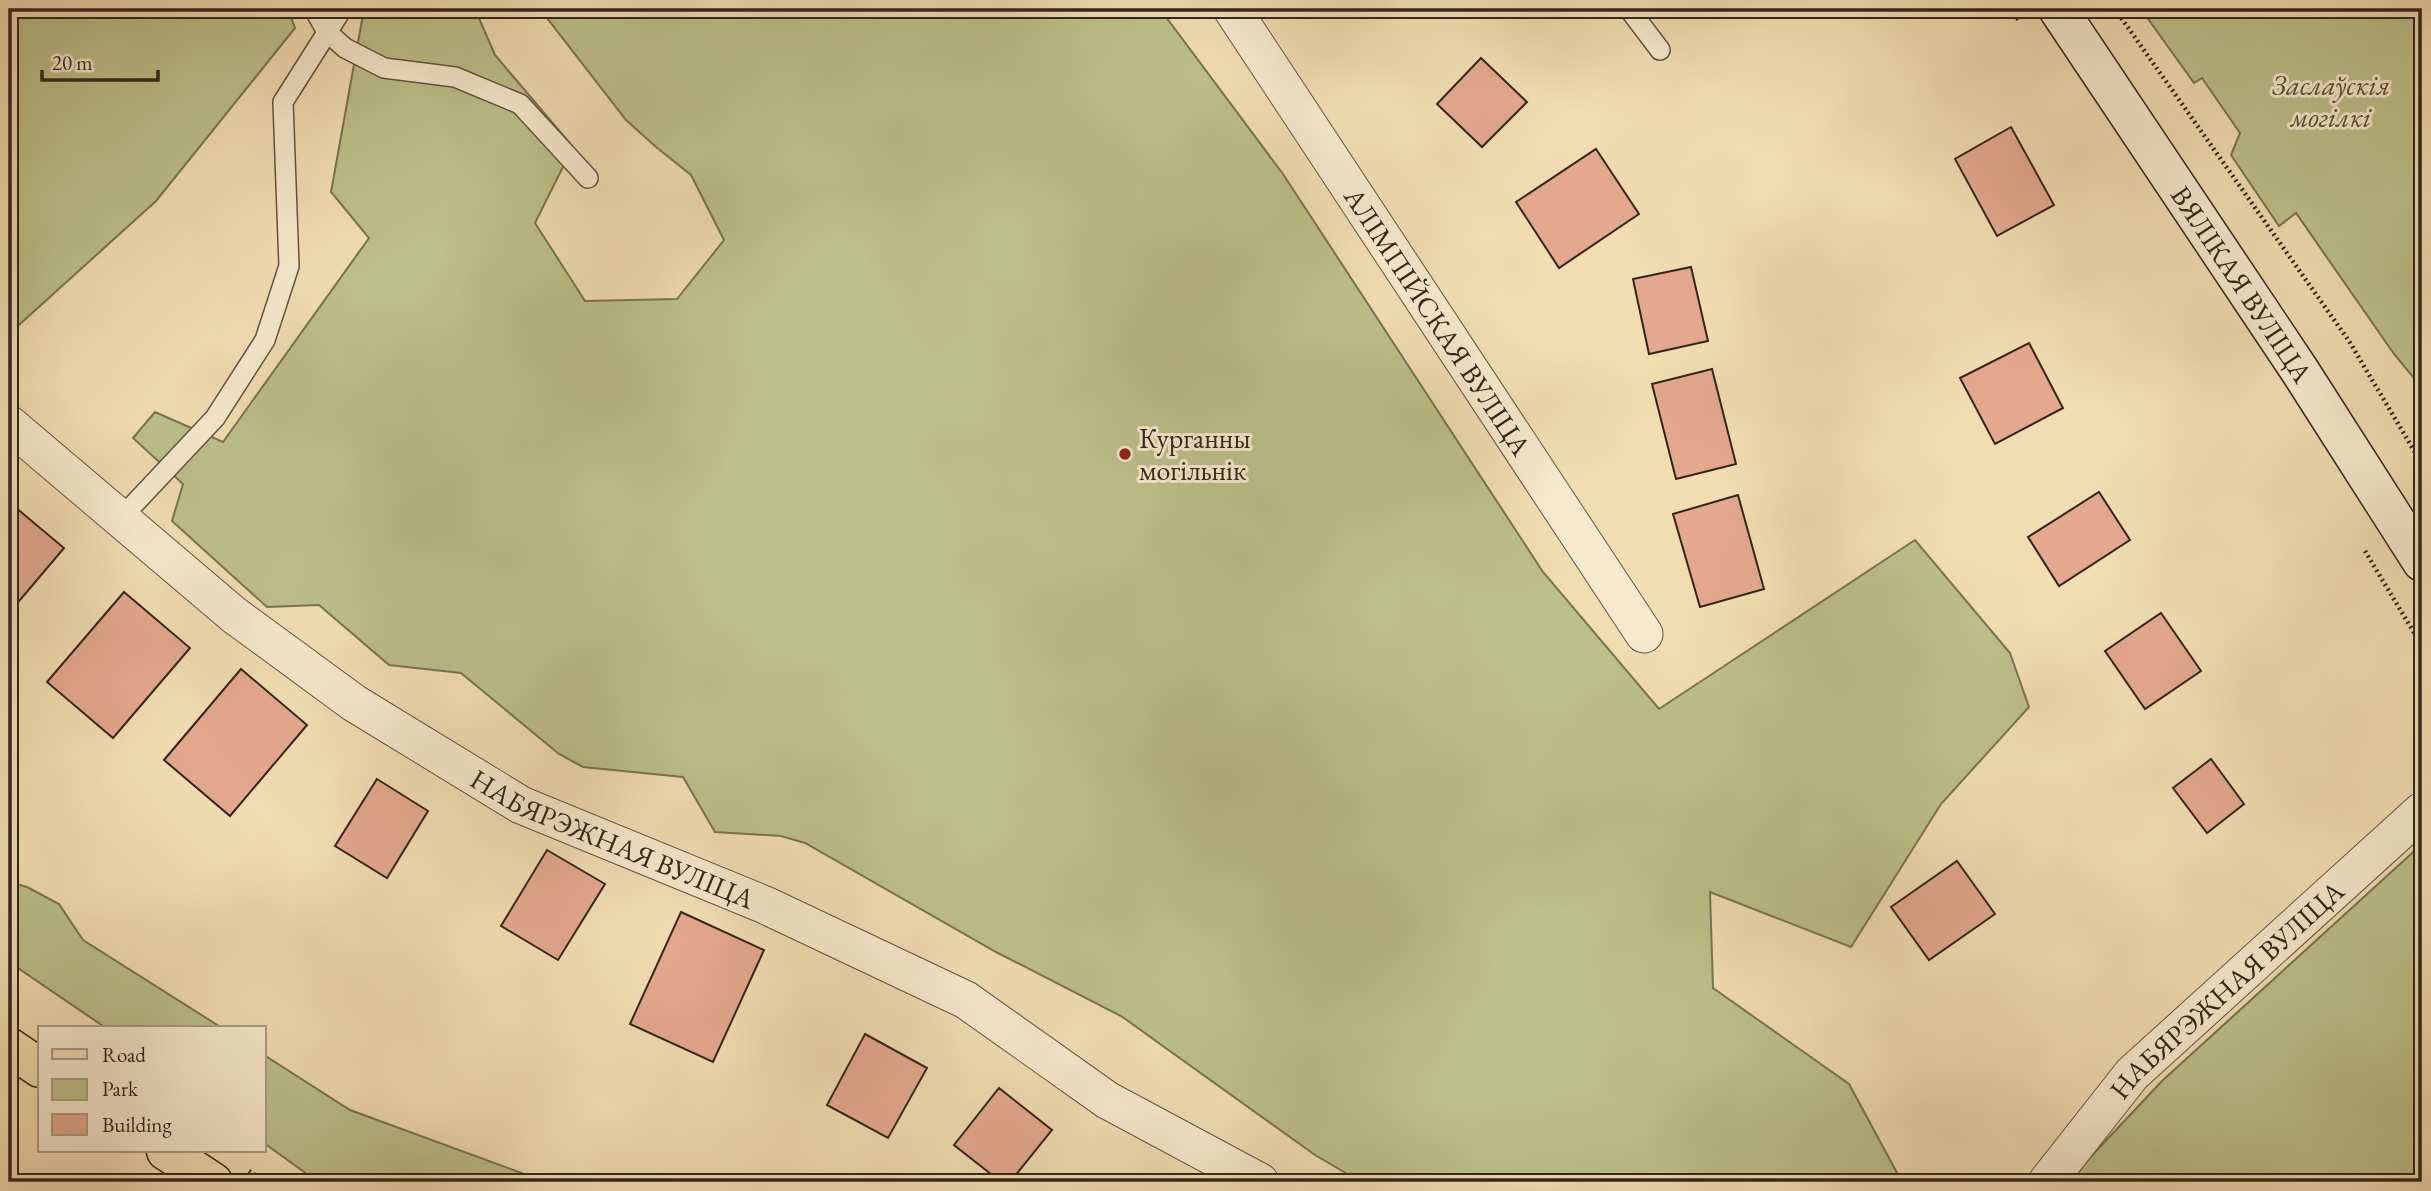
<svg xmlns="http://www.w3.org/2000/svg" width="2431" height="1191" viewBox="0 0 2431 1191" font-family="'EB Garamond',serif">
	<rect width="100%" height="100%" fill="#f2ddb3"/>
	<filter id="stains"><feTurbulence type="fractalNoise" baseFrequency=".00286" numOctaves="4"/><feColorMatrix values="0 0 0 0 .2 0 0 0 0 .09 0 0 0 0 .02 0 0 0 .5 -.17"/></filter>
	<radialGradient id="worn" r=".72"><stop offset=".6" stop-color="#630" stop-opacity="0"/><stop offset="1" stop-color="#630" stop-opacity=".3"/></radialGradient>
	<!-- green -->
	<path fill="#bcc08b" stroke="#777352" stroke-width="2" d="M9 9H288L295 28 156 201 9 334Z
		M364 9H475L495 55 573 147 535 223 585 301 677 299 724 240 691 175 656 147 626 120 540 9H1160L1283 174 1543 572 1659 709 1915 540 2010 653 2029 707 1941 804 1851 947 1710 892 1713 988 1849 1084 1902 1182H1361L1315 1155 1121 1016 996 952 805 843 781 836 715 832 683 777 583 767 559 754 461 673 389 665 319 605 267 607 172 521 183 484 133 438 155 412 223 442 369 238 331 192Z
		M2141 9H2422V388L2394 354 2296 213 2279 226 2231 155 2240 133 2202 78 2194 83Z
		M2422 844V1182H2067L2162 1081Z
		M9 882 27 887 59 904 83 940 222 1028H106L9 962Z
		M264 1055 350 1110 546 1182H318L264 1143Z"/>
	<!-- building -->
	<path fill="#e4a88f" stroke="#322619" stroke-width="2" d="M1481 58 1527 102 1482 147 1437 104Z
		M2011 127 2054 205 1997 236 1955 159Z
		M1596 149 1639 214 1559 268 1516 202Z
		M1691 267 1708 341 1649 354 1633 279Z
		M2029 343 2063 408 1995 444 1960 378Z
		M1712 369 1736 464 1676 479 1652 384Z
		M2099 492 2130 540 2059 586 2028 537Z
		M1738 495 1764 589 1700 607 1673 514Z
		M9 502 64 548 9 613Z
		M124 592 190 648 113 738 47 682Z
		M2161 613 2201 671 2145 709 2105 651Z
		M241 669 307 725 230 816 164 760Z
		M2211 759 2244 804 2207 833 2173 788Z
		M377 779 428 811 387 878 335 846Z
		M547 850 605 884 558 960 501 926Z
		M1957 861 1995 914 1929 960 1891 907Z
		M681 912 764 950 713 1062 630 1024Z
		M865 1034 927 1068 888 1138 827 1105Z
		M999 1088 1052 1130 1010 1182H1001L954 1145Z
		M1176 1176 1190 1182H1173Z"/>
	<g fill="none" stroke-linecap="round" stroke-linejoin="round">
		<!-- lane casing -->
		<g stroke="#625440" stroke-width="22">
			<path id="lane" d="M314 9 327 32 345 48 384 68 455 77 520 104 588 178
				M1629 9 1660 50
				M120 519 215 418 265 340 289 266 283 102 342 9"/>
		</g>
		<!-- street casing -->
		<g stroke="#625440" stroke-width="39">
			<g id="street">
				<path id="s1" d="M1232 9 1644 634"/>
				<path id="s2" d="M9 424 234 615 354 703 521 805 765 905 966 1000 1107 1100 1260 1182"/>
				<path id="s3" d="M2047 1182 2132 1074 2422 811"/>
			</g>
		</g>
		<!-- secondary casing -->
		<g stroke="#322619" stroke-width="41">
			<g id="secondary">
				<path id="s4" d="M2058 9 2300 371 2422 562"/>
			</g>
		</g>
		<!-- primary casing -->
		<g stroke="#322619" stroke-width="41">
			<path id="primary" d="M9 1047 40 1068
				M166 1151 213 1182"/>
		</g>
		<!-- path -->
		<path stroke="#322619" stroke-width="4.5" stroke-dasharray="2 3.5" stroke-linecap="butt" d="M2011 9 2020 22
			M2115 9 2349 341 2422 464
			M2365 551 2422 646
			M249 1171 266 1182"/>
		<!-- lane -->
		<use href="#lane" stroke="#f7e9ce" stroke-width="19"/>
		<!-- street -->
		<use href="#street" stroke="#f7e9ce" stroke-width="37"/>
		<!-- secondary -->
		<use href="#secondary" stroke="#f7e9ce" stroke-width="38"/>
		<!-- primary -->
		<use href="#primary" stroke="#f2ddb3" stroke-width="38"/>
	</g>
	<!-- markers -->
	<circle fill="#8f2418" stroke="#f7e9ce" stroke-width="2.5" cx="1125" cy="454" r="7"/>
	<g text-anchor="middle" stroke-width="6" stroke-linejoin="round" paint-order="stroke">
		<!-- park labels -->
		<g font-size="28" font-style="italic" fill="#544c36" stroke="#f7e9ce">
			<text x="2331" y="95">Заслаўскія<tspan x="2331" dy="32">могілкі</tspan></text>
		</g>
		<!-- street labels -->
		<g font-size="28" fill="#322619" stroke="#f7e9ce">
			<text dy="10" stroke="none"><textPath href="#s4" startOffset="331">ВЯЛІКАЯ ВУЛІЦА</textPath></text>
			<text dy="10" stroke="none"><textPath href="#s1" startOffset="374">АЛІМПІЙСКАЯ ВУЛІЦА</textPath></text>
			<text dy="10" stroke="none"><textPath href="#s2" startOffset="737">НАБЯРЭЖНАЯ ВУЛІЦА</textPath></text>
			<text dy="10" stroke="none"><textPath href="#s3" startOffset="264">НАБЯРЭЖНАЯ ВУЛІЦА</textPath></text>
		</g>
		<!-- poi labels -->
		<g font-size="28" fill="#322619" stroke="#f7e9ce" text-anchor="start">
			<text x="1139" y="448">Курганны<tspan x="1139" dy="32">могільнік</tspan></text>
		</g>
	</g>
	<!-- margin -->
	<rect width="2431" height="1191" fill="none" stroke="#f2ddb3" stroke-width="35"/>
	<rect x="10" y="10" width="2410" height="1170" fill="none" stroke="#322619" stroke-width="3.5"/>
	<rect x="18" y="18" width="2396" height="1156" fill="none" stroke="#322619" stroke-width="2"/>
	<!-- legend -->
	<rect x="38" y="1026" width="228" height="126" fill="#f7e9ce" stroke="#a89b86" stroke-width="2"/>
	<rect x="52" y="1049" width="35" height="10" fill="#f2ddb3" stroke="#a89b86" stroke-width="2"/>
	<text x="102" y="1062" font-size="21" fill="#322619">Road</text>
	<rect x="52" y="1079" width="35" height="21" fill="#bcc08b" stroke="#a89b86" stroke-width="2"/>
	<text x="102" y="1096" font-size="21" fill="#322619">Park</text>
	<rect x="52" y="1114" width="35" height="21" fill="#e4a88f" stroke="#a89b86" stroke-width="2"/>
	<text x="102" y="1132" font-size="21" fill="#322619">Building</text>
	<!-- scale -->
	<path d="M42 70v10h116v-10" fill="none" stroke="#322619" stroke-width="3.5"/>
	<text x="52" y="70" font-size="21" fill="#322619" stroke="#f7e9ce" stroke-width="5" paint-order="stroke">20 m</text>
	<rect width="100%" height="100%" filter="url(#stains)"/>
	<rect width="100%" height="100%" fill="url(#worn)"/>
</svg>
